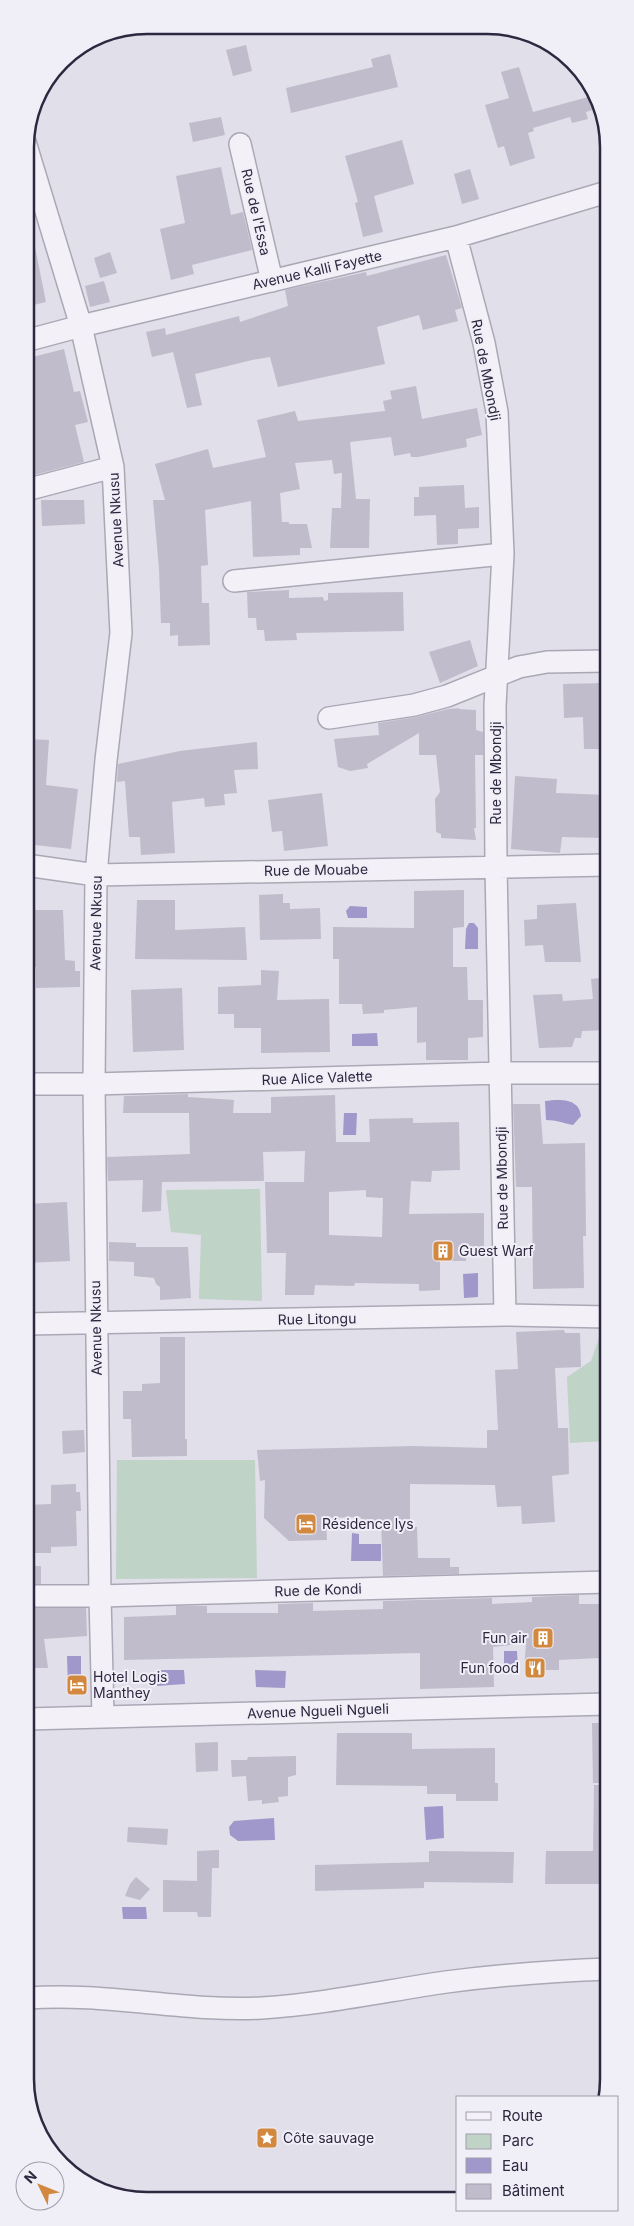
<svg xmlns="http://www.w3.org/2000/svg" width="634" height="2226" viewBox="0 0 634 2226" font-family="Inter,sans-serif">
	<rect width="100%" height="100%" fill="#e1dfe9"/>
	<!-- green -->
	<path fill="#bfd3c7" d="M260 1189 262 1301 199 1299 201 1235 171 1232 166 1190Z
		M601 1332 608 1333V1441L570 1443 567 1377 591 1361Z
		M117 1460H255L257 1578 116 1579Z"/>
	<!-- water -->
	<path fill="#a098ca" d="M350 906 367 907V918H348L346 911Z
		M469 923H474L478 928V949H465L466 929Z
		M377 1033 378 1046H352V1034Z
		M545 1101C560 1099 579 1098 581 1116L573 1125C563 1123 556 1120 546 1120Z
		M344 1113H357L356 1135H343Z
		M478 1273V1297L464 1298 463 1274Z
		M352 1533 359 1534V1544H381V1561H351Z
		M504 1651H517L518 1671H504Z
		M67 1656H81V1686L68 1687Z
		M157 1670H184L185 1684 157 1686Z
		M255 1670 286 1671 285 1688 256 1687Z
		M443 1806 444 1838 426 1840 424 1807Z
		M274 1818 275 1840 238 1841 230 1835 229 1827 234 1821Z
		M122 1907H146L147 1919H123Z"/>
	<!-- building -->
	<path fill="#c0bccb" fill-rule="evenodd" d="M246 45 252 71 233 76 226 50Z
		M390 54 398 87 291 113 286 88 373 67 371 59Z
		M519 67 533 112 592 96 598 108 586 112 588 119 572 123 570 117 533 128 534 131 528 133 535 158 510 166 504 146 498 148 485 105 509 98 501 72Z
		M221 117 225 135 193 142 189 123Z
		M402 140 414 184 374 196 383 232 363 237 355 203 358 202 345 156Z
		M221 167 231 215 243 212 252 250 192 265 194 274 171 280 160 229 185 223 176 176Z
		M470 169 479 199 462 204 454 174Z
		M25 237H33L46 302 25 307Z
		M110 252 117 273 100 278 94 258Z
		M446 255 462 308 455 310 458 321 423 330 419 315 377 327 385 364 278 387 270 357 252 360 195 374 202 405 187 408 173 352 152 357 146 332 165 328 166 335 239 316 240 322 288 306 285 290 366 272 367 276Z
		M104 281 110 302 90 307 85 286Z
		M64 349 74 392 80 391 88 422 75 425 84 462 26 477V447L30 446 26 428 25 359Z
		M416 386 422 419 477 408 482 435 466 439 467 447 418 457H411L410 453 394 456 391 437 350 442 356 499H370L369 548H330L332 508H341L342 473 334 474 332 460 295 463 300 489 280 493 282 522H289V524H307L312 548H300V555L253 557 251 501 205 510 208 565 201 566 202 603H209L210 645 178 646V635L170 636V623H161L159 569 153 500H165L155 464 208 449 213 468 266 457 257 420 295 411 298 421 385 411 383 401 392 399 390 391Z
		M464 485 465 508 479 507V528L458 529V544L437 545 436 515 414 516V497H419V487Z
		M41 500H84L85 524 42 526Z
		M289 590V598L323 597 324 601 328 600V593L403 592 404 631 296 633 297 640 265 641 264 630H257L256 618H248L247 592Z
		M470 640 478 666 440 683 429 652Z
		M606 683 607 749H584L583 717 564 718 563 684Z
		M460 708 458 709 476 710V730L483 732V755H475L476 828H474L476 840 441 838V834L436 832 435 799 440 792 436 755H419V733L367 764 368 768 350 771 338 767 334 739 379 735 378 723 416 717 448 709Z
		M26 739 49 740 46 785 78 789 71 849 26 844V796L29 769 26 768Z
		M257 742 258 769 234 770 237 793 224 794 225 805 205 807 204 798 172 802 175 853 141 855 140 837H129L125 781 117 782 118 764 180 751Z
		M515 776 557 779 556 793 607 795V832H604L603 838 562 837 560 853 511 849Z
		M322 793 328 846 284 851 282 831 272 832 268 800Z
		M464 890V927L453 928V967H467L468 1000H483V1037L468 1038V1060H426V1042L417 1043V1007L384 1010V1013L363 1014 362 1004H339V959H333V927L414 928V891Z
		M283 894V903H290V909L320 908 321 939 260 940 259 895Z
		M137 900H175V930L245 927 247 960 135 959Z
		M576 903 581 962H545L543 945 525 946 524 920 537 919V905Z
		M26 910H63L65 960 75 961V971H80V987L36 988V967H26Z
		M261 970 279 971 277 1000 329 999 330 1052 261 1053V1028H234V1014H218V987L261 985Z
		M608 977V1030L582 1031 581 1038H575L572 1047 539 1048 533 995 562 994 563 1001 593 999 591 979Z
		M182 988 184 1050 133 1052 131 990Z
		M188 1094V1097L234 1100 233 1113H271V1097L335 1095 336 1142H370L369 1119 413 1118V1123L459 1122 460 1170 432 1171 431 1182 411 1181 409 1214 484 1213V1247L466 1248V1261H440V1290L419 1291V1284L355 1283 354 1286 315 1285 314 1295H285L286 1253H267L265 1182H304L305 1151 263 1152 264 1181 162 1182 161 1211 142 1212 143 1180 108 1181 107 1157 190 1154 189 1113H123L124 1096ZM366 1190V1197L383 1198 382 1237 329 1235V1192Z
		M513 1104H540L543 1144 585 1143 586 1236H583L584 1288 533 1289 532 1187H516Z
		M67 1202 70 1261 26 1263V1204Z
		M109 1242 136 1243V1247H188L191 1298 160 1300V1287L156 1284 154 1278 134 1276V1258V1262L109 1261Z
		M564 1330 565 1333H580L581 1367 555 1368 558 1428H568L569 1474 552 1476 555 1522 522 1524 521 1506 497 1507 495 1485 410 1484V1527H417L418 1558H450V1567H459V1574L383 1576 381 1521H363L360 1517 326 1518 327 1540 289 1541 264 1518 265 1480 260 1481 257 1450 414 1446 487 1448V1430H498L495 1370 518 1369 516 1332Z
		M160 1337H185V1439H187V1456L132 1457 131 1419H123V1391H142V1384L160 1383Z
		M84 1430 85 1452 63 1454 62 1431Z
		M76 1484V1492H80L81 1511H76L77 1546 51 1547V1553H27V1505L51 1504V1485Z
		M27 1566H41V1584H27Z
		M579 1595V1604H608V1634L602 1647H599V1658L559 1660V1670H524L526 1643 493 1647 494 1687 420 1689V1653L124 1660V1617L176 1615V1606H207V1613H278V1604L313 1603V1611L383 1609V1601L492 1598V1604L532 1602V1597Z
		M27 1608H86L87 1636 44 1639 48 1668H27Z
		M592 1723H608V1783H593Z
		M337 1733H412V1749L495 1748V1783H498V1801H456V1794H427V1786L336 1785Z
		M218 1742V1771L196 1772 195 1743Z
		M296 1756V1775L288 1777V1796L278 1797 279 1802 262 1804V1800L248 1801 246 1776 232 1777 231 1760H247L248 1757Z
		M594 1785H608L609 1884H545L546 1851H593Z
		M128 1827 168 1829 167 1845 127 1842Z
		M219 1850V1868H212L211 1917H198L197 1912H163V1880L197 1881V1851Z
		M429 1851 514 1852 513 1883 424 1882V1888L315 1891V1865L429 1862Z
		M136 1877 150 1889 140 1900 125 1896 130 1884Z"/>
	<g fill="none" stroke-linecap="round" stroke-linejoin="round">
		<!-- minor casing -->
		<g stroke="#aba8b6" stroke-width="24">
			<path id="minor" d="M25 142 81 326 113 467 121 633 106 760 96 875 94 1084 100 1596 103 1717
				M240 144 272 281
				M456 237 484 343 497 412 503 554 495 706 496 867 505 1315
				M25 341 81 326 456 237 607 192
				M26 490 113 467
				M234 581 503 554
				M329 718 414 705 447 696 519 667 547 662 607 661
				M26 865 96 875 607 865
				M26 1084H94L500 1073H608
				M26 1324 505 1315 608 1317
				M27 1596H100L608 1582
				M27 1719 608 1704
				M27 1998C105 1992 184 2012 262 2008 324 2004 385 1991 446 1982 500 1975 554 1971 609 1969"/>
		</g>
		<!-- minor -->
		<use href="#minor" stroke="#f3f1f7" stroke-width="21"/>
	</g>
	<!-- icons -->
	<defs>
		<g id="building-square" transform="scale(1.125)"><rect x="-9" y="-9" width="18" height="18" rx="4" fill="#d2893f" stroke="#f0eef6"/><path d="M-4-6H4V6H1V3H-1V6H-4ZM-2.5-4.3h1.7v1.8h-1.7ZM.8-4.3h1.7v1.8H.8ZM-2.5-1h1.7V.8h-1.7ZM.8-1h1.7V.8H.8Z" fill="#fff"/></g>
		<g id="hotel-square" transform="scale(1.125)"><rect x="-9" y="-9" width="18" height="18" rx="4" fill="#d2893f" stroke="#f0eef6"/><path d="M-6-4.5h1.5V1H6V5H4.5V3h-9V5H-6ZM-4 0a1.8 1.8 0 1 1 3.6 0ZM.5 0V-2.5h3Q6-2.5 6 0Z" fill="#fff"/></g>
		<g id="restaurant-square" transform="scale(1.125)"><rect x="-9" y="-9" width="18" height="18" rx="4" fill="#d2893f" stroke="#f0eef6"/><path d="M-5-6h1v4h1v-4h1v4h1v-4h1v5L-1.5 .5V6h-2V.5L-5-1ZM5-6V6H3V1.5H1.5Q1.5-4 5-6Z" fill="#fff"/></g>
		<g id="sight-square" transform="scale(1.125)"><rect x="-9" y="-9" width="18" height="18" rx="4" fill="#d2893f" stroke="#f0eef6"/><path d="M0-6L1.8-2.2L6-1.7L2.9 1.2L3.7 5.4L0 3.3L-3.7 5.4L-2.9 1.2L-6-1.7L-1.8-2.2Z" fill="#fff"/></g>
	</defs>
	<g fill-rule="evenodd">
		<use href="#building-square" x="443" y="1251"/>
		<use href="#hotel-square" x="306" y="1524"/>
		<use href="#building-square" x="543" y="1638"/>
		<use href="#restaurant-square" x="535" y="1668"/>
		<use href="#hotel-square" x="77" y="1685"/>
		<use href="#sight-square" x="267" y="2138"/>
	</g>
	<g text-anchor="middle" stroke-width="4" stroke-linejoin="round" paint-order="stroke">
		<!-- street labels -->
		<g font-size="14" fill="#2e2740" stroke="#f0eef6">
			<text transform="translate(256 212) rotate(77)" y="5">Rue de l'Essa</text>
			<text transform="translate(317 270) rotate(-13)" y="5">Avenue Kalli Fayette</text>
			<text transform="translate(486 370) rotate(79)" y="5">Rue de Mbondji</text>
			<text transform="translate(116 520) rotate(-93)" y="5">Avenue Nkusu</text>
			<text transform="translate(496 773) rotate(-90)" y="5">Rue de Mbondji</text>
			<text transform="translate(316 870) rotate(-1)" y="5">Rue de Mouabe</text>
			<text transform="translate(96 923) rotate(-89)" y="5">Avenue Nkusu</text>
			<text transform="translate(317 1078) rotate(-2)" y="5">Rue Alice Valette</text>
			<text transform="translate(502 1178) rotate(-91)" y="5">Rue de Mbondji</text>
			<text transform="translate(317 1319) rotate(-1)" y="5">Rue Litongu</text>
			<text transform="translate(96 1328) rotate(-91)" y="5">Avenue Nkusu</text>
			<text transform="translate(318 1590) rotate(-2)" y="5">Rue de Kondi</text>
			<text transform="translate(318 1711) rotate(-2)" y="5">Avenue Ngueli Ngueli</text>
		</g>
		<!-- poi labels -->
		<g font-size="14" fill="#2e2740" stroke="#f0eef6" text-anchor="start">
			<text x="459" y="1256">Guest Warf</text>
			<text x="322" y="1529">Résidence lys</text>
			<text x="527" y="1643" text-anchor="end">Fun air</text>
			<text x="519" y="1673" text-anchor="end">Fun food</text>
			<text x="93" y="1682">Hotel Logis<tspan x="93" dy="16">Manthey</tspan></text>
			<text x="283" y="2143">Côte sauvage</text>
		</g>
	</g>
	<!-- crop -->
	<path d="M0 0H634V2226H0ZM147 34H487A113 113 0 0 1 600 147V2079A113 113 0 0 1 487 2192H147A113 113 0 0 1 34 2079V147A113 113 0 0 1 147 34Z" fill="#f0eef6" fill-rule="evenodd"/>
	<path fill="none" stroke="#2e2740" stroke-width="2.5" d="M147 34H487A113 113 0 0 1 600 147V2079A113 113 0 0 1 487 2192H147A113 113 0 0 1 34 2079V147A113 113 0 0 1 147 34Z"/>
	<!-- legend -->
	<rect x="456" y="2096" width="162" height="115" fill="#f0eef6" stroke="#a29ead"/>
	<rect x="466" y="2112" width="25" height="8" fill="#f3f1f7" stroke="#a29ead"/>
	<text x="502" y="2121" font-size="15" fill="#2e2740">Route</text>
	<rect x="466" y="2134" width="25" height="15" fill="#bfd3c7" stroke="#a29ead"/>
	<text x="502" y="2146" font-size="15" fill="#2e2740">Parc</text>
	<rect x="466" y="2158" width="25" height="15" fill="#a098ca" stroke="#a29ead"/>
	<text x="502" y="2171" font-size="15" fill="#2e2740">Eau</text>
	<rect x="466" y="2184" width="25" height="15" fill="#c0bccb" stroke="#a29ead"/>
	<text x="502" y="2196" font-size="15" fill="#2e2740">Bâtiment</text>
	<!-- north arrow -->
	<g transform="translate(40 2186) rotate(313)"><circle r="24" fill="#f0eef6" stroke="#a29ead"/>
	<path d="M0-4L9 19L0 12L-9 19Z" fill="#d2893f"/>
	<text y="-8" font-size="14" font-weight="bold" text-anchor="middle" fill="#2e2740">N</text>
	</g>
</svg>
